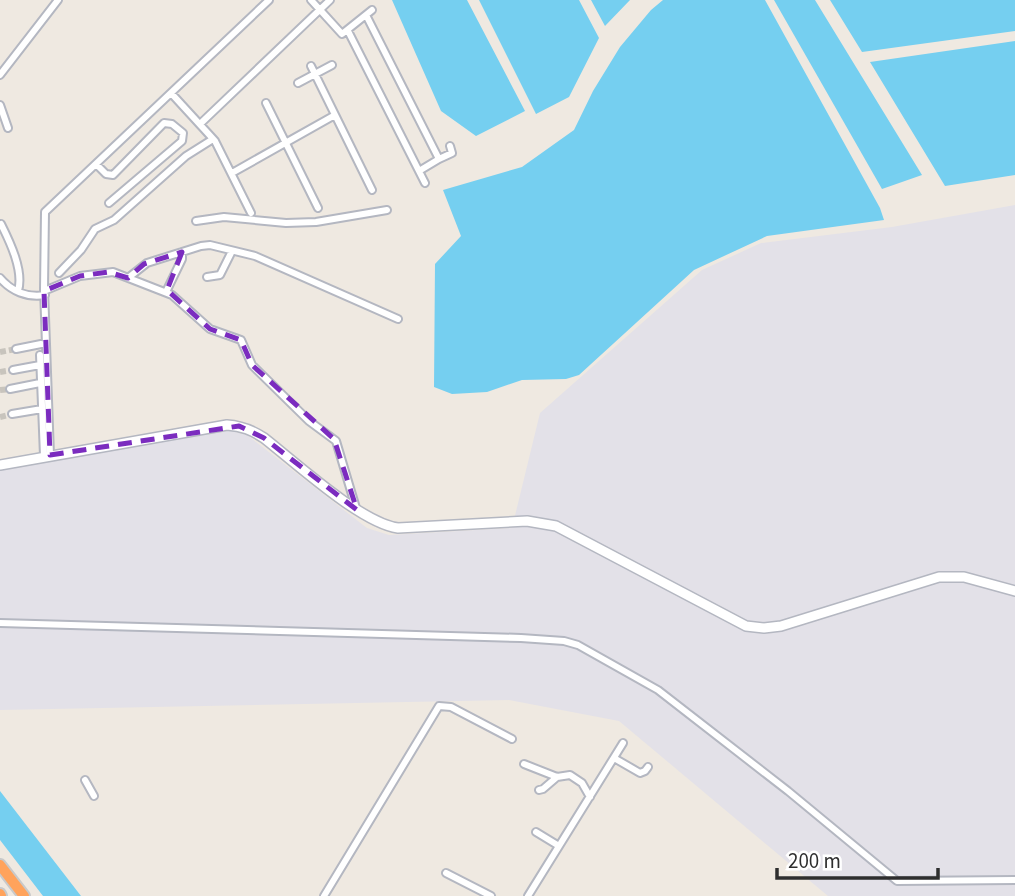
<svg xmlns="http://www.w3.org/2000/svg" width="1015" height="896" viewBox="0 0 1015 896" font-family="'Source Sans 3',sans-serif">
	<rect width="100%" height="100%" fill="#efe9e1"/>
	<!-- industrial -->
	<path fill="#e3e1e8" d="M1015 205V896H828L619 721 509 700 0 710V468L228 430 247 435 367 528 389 535 512 528 540 413 702 270 761 243 892 227Z"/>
	<!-- water -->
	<path fill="#75cff0" d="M392 0H467L525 111 476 136 441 111Z
		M479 0H579L599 38 569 97 536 114Z
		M591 0H630L605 26Z
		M663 0H765L880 208 884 220 767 236 694 270 579 375 566 379 522 380 487 392 452 394 434 387 435 264 461 236 443 190 522 167 574 130 593 91 620 47 651 10Z
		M774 0H815L922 175 882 189Z
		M830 0H1015V31L862 52Z
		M1015 41V175L945 186 870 62Z
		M0 791 81 896H43L0 840Z"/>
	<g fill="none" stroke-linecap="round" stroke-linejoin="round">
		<!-- street-tunnel -->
		<path stroke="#c8c4bd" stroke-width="6" stroke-dasharray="6 3" stroke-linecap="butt" d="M0 352 16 349
			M0 372 13 370
			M0 390 10 389
			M0 417 12 414"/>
		<!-- street casing -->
		<g stroke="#b4b7c1" stroke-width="10">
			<path id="street" d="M311 0 342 34 372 10
				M366 15 439 159 452 153 450 146
				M348 31 425 183
				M311 66 372 190
				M0 75 58 0
				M298 83 332 65
				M171 93 215 141 251 213
				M266 103 318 208
				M0 105 8 128
				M200 124 330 0
				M96 164 106 174 113 175 164 123 172 124 183 133 182 141 109 203
				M419 171 439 159
				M232 173 335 115
				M196 221 224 217 286 223 316 222 387 210
				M1 224C10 242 24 271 18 291
				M59 273 81 250 95 229 114 220 186 156 213 139
				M207 277 220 275 232 251
				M0 278C11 291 27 298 45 295
				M128 278 147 263 201 246 210 245 255 256 398 319
				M44 291 80 276 113 272 172 295 210 329 241 340 252 365 309 421 336 441 356 508
				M166 292 182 259V252
				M16 349 41 344
				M40 355 44 456
				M13 370 40 365
				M10 389 40 383
				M12 414 42 409
				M50 455 44 289 45 212 269 0
				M0 623 521 638 564 641 578 645 658 690 788 791 897 881 1015 880
				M614 758 640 773 645 771 648 767
				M524 764 557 777 570 775 582 783 590 797
				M85 780 94 796
				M539 790 543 789 557 777
				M536 832 559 846
				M446 873 491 896
				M324 896 439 706 451 707 512 739
				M528 896 623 743"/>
		</g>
		<!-- secondary casing -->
		<g stroke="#b4b7c1" stroke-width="12">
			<path id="secondary" d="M0 465 227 425C242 426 252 430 264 438 296 463 361 523 398 528L527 521 556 526 746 626 764 628 781 626 939 577H964L1015 591"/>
		</g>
		<!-- highway casing -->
		<g stroke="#c9c9c9" stroke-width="14">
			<path id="highway" d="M0 865 24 896
				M0 894 1 896"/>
		</g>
		<!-- street -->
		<use href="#street" stroke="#fff" stroke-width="6"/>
		<!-- secondary -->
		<use href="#secondary" stroke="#fff" stroke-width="9"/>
		<!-- highway -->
		<use href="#highway" stroke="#ffa35c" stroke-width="10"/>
	</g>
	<!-- marked area -->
	<path fill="none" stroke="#7b2cbf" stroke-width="5" stroke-dasharray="14 9" stroke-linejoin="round" d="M182 252 167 290 210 329 241 340 252 365 334 439 357 510 264 438 239 426 50 455 44 291 80 276 108 272 128 278 144 264Z"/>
	<!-- scale -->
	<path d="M777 868v10h161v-10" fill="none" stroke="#2e2e2e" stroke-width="3.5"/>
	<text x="788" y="868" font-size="21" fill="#2e2e2e" stroke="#ffffff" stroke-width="5" paint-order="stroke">200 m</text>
</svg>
